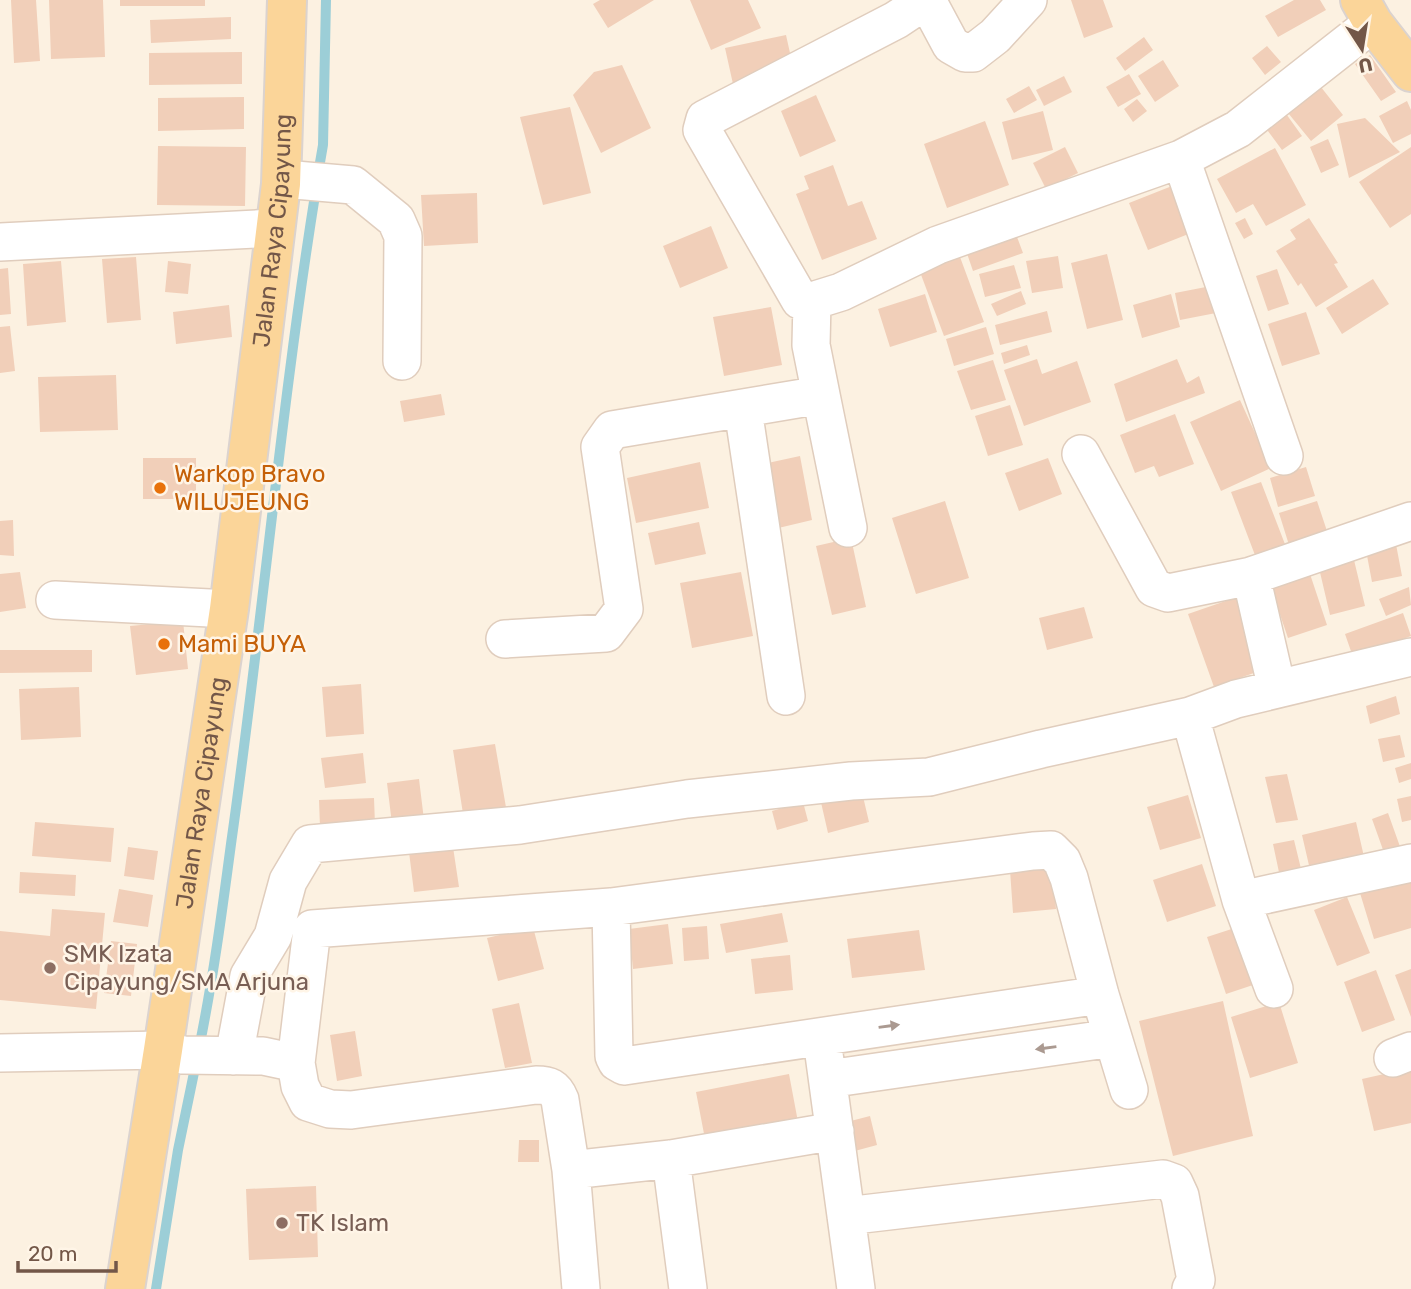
<svg xmlns="http://www.w3.org/2000/svg" width="1411" height="1289" viewBox="0 0 1411 1289" font-family="Rubik,sans-serif">
	<rect width="100%" height="100%" fill="#fcf1e1"/>
	<g fill="none" stroke-linecap="round" stroke-linejoin="round">
		<!-- stream -->
		<path stroke="#9cced7" stroke-width="10" d="M318 174 323 145 326 0
			M199 1048C213 980 222 912 231 844 262 626 281 406 316 189
			M156 1289 178 1150 196 1063"/>
	</g>
	<!-- building -->
	<path fill="#f1cfb9" d="M11 0H36L40 61 14 63Z
		M49 0H103L105 57 51 59Z
		M120 0H205V6H120Z
		M600 0H654L608 28 593 4Z
		M690 0H748L761 28 711 50Z
		M1071 0H1103L1113 27 1084 38Z
		M1294 0H1320L1326 10 1278 37 1265 16Z
		M231 17V39L151 43 150 20Z
		M786 35 794 71 733 84 725 48Z
		M1144 37 1153 50 1125 71 1116 58Z
		M1267 46 1281 62 1265 75 1252 58Z
		M242 52V84L149 85V53Z
		M1370 55 1396 92 1381 101 1355 64Z
		M1163 60 1179 86 1155 102 1138 76Z
		M622 65 651 128 601 153 573 95 594 72Z
		M1129 74 1141 94 1118 107 1106 87Z
		M1064 76 1072 92 1044 106 1036 90Z
		M1317 82 1343 115 1311 141 1284 108Z
		M1029 86 1037 100 1014 113 1006 99Z
		M816 95 836 141 800 157 781 111Z
		M244 97V129L158 131V98Z
		M1137 99 1147 111 1133 122 1124 109Z
		M1407 101 1411 110V134L1393 143 1379 116Z
		M1279 104 1302 136 1282 150 1259 119Z
		M570 107 591 193 543 205 520 117Z
		M1043 111 1053 150 1012 160 1002 122Z
		M1365 118 1400 152 1349 178 1337 124Z
		M985 121 1009 185 947 208 924 144Z
		M1328 139 1339 165 1321 173 1310 147Z
		M158 146 246 147 245 206 157 205Z
		M1065 147 1078 173 1046 189 1033 163Z
		M1411 147V214L1390 228 1359 182Z
		M1275 148 1306 205 1266 226 1253 204 1236 213 1217 179Z
		M833 165 848 206 862 201 877 239 822 260 796 194 809 189 804 176Z
		M1172 186 1191 233 1148 250 1129 203Z
		M477 193 478 243 424 246 421 195Z
		M1245 218 1253 234 1244 239 1235 223Z
		M1309 218 1338 263 1334 264 1348 287 1316 307 1301 283 1298 286 1276 251 1296 239 1290 230Z
		M1011 221 1023 253 973 271 962 239Z
		M711 226 728 268 680 288 663 246Z
		M1107 254 1123 320 1087 329 1071 263Z
		M1058 256 1063 288 1032 293 1026 261Z
		M136 257 141 320 107 323 102 259Z
		M960 257 984 322 944 336 920 272Z
		M61 261 66 322 27 326 23 264Z
		M168 261 191 264 188 294 165 292Z
		M1014 265 1021 288 985 297 979 274Z
		M8 268 11 314 0 315V269Z
		M1277 269 1289 304 1268 311 1256 276Z
		M1373 279 1389 304 1342 334 1326 308Z
		M1211 286 1216 313 1180 320 1175 293Z
		M1021 291 1026 304 997 316 991 304Z
		M925 294 937 332 890 347 878 309Z
		M1171 294 1180 327 1142 338 1133 305Z
		M229 305 232 337 176 344 173 312Z
		M771 307 782 365 724 376 713 317Z
		M1047 311 1052 332 1000 345 995 325Z
		M1306 312 1320 354 1282 366 1268 324Z
		M10 326 15 371 0 373V327Z
		M986 327 994 354 954 366 946 339Z
		M1027 345 1030 355 1004 364 1001 353Z
		M1037 359 1042 374 1077 361 1091 402 1024 426 1004 370Z
		M1177 359 1187 383 1199 376 1205 393 1126 422 1114 384Z
		M993 360 1006 400 971 410 957 371Z
		M116 375 118 430 40 432 38 377Z
		M441 394 445 415 404 422 400 401Z
		M1240 400 1271 468 1221 491 1190 422Z
		M1010 405 1023 445 988 456 975 416Z
		M1175 414 1194 464 1159 477 1154 466 1135 473 1120 435Z
		M800 456 812 520 770 530 758 465Z
		M143 458H196V499H143Z
		M1048 458 1062 494 1019 511 1005 473Z
		M700 462 709 508 636 523 627 478Z
		M1306 467 1315 496 1278 507 1270 478Z
		M1261 482 1288 552 1258 563 1231 492Z
		M945 501 969 578 916 594 892 518Z
		M1317 501 1328 534 1289 545 1279 513Z
		M13 520 14 556 0 555V521Z
		M699 522 706 554 655 565 648 533Z
		M851 538 866 607 832 615 816 546Z
		M1395 539 1402 576 1372 582 1365 545Z
		M1354 560 1365 606 1330 615 1319 568Z
		M20 572 26 608 0 612V574Z
		M741 572 753 636 692 648 680 583Z
		M1310 574 1327 625 1288 638 1271 588Z
		M1409 587 1411 605 1386 616 1379 599Z
		M1243 595 1268 668 1214 687 1188 614Z
		M1084 607 1093 638 1047 650 1039 618Z
		M1403 613 1411 636 1353 657 1345 634Z
		M183 621 188 669 136 675 130 626Z
		M0 650H92V672L0 673Z
		M361 684 364 734 326 737 322 687Z
		M79 687 81 737 21 740 19 689Z
		M1396 696 1400 714 1370 724 1366 706Z
		M1400 735 1405 757 1383 762 1378 739Z
		M495 744 507 813 464 820 453 750Z
		M363 753 366 783 325 788 321 758Z
		M1411 763V779L1399 783 1395 768Z
		M1287 774 1298 820 1276 823 1265 777Z
		M419 779 424 820 392 824 387 783Z
		M861 788 869 822 828 833 820 798Z
		M1188 795 1201 838 1160 850 1147 807Z
		M1411 796V820L1402 822 1397 799Z
		M374 798 375 825 320 827 319 800Z
		M803 802 808 821 777 830 772 811Z
		M1388 813 1403 855 1387 861 1372 819Z
		M35 822 114 828 111 862 32 856Z
		M1356 822 1365 861 1311 874 1302 835Z
		M1294 840 1302 873 1280 877 1273 844Z
		M128 847 158 851 154 880 124 876Z
		M453 847 459 887 414 892 409 852Z
		M1202 864 1216 906 1167 922 1153 880Z
		M1052 866 1056 909 1013 913 1010 870Z
		M20 872 76 875 75 896 19 893Z
		M1411 879V928L1374 939 1360 893Z
		M119 889 153 895 148 927 113 922Z
		M1347 897 1370 953 1337 966 1314 910Z
		M52 909 105 913 96 1009 0 1000V931L50 936Z
		M782 913 788 942 726 953 720 924Z
		M668 924 673 964 633 969 629 929Z
		M1244 925 1262 982 1226 994 1207 937Z
		M707 926 709 959 684 961 682 928Z
		M533 927 544 969 498 981 487 938Z
		M919 930 925 970 852 978 847 939Z
		M111 941 137 944 131 996 104 993Z
		M790 955 793 990 755 994 751 959Z
		M1411 969V1017L1395 975Z
		M1376 970 1395 1020 1362 1032 1344 982Z
		M1223 1001 1253 1136 1173 1156 1139 1021Z
		M1279 1002 1298 1063 1250 1078 1231 1017Z
		M519 1003 532 1063 505 1068 492 1009Z
		M355 1031 362 1076 337 1081 330 1035Z
		M1411 1068V1123L1374 1131 1362 1079Z
		M789 1074 798 1122 705 1139 696 1092Z
		M870 1116 877 1145 851 1152 843 1123Z
		M519 1140H539V1162H518Z
		M316 1186 318 1257 249 1260 246 1189Z"/>
	<g fill="none" stroke-linecap="round" stroke-linejoin="round">
		<!-- minor casing -->
		<g stroke="#e0cdbd" stroke-width="40">
			<path id="minor" d="M1181 159 1284 456
				M281 184 295 180 353 185 396 220 403 236 402 361
				M0 242 274 228
				M812 301 800 300 702 130 705 119 896 20 920 4H929L951 45 965 53H973L995 36 1028 0
				M821 395 848 528
				M743 409 786 696
				M1081 454 1154 588 1168 593 1251 576 1411 521
				M1251 576 1277 689
				M55 600 229 609
				M505 639 606 633 624 609 600 447 612 430 821 395 811 345 812 301 841 292 938 245 1181 159 1238 129 1373 23
				M1190 716 1241 900 1274 989
				M1241 900 1411 863
				M611 907 614 1056 617 1062 624 1066 1100 995
				M0 1053 163 1050 183 1055 263 1056 296 1063
				M824 1054 856 1289
				M234 1056 249 976 273 936 288 881 310 844 520 825 687 799 851 781 929 777 1041 749 1190 716 1236 699 1411 657
				M1393 1058 1411 1051
				M828 1079 1113 1038
				M671 1159 688 1289
				M571 1170 671 1159 835 1131
				M846 1216 1163 1179 1174 1183 1180 1196 1196 1280 1191 1289
				M581 1289 571 1170 560 1100C555 1087 549 1085 536 1085L351 1110 330 1109 308 1102 300 1086 296 1063 312 929 611 907 1033 851 1051 850 1062 861 1069 878 1100 995 1129 1090"/>
		</g>
		<!-- major casing -->
		<g stroke="#dbd3cf" stroke-width="42">
			<g id="major">
				<path d="M1360 0 1373 23 1411 72"/>
				<path id="s1" d="M125 1289 163 1050 229 609 281 184 287 0"/>
			</g>
		</g>
		<!-- minor -->
		<use href="#minor" stroke="#fff" stroke-width="37"/>
		<!-- major -->
		<use href="#major" stroke="#fbd599" stroke-width="38"/>
	</g>
	<!-- one-way arrows -->
	<defs><path id="oneway-solid" d="M-6-.8H1V-3.2L6.5 0L1 3.2V.8H-6Z" transform="scale(1.75)"/></defs>
	<g fill="#ab9a91">
		<use href="#oneway-solid" transform="translate(889 1026) rotate(-8)"/>
		<use href="#oneway-solid" transform="translate(1046 1048) rotate(172)"/>
	</g>
	<!-- markers -->
	<g fill="#e8710a" stroke="#fff5e7" stroke-width="2.5">
		<circle cx="160" cy="488" r="7"/>
		<circle cx="164" cy="644" r="7"/>
	</g>
	<g fill="#8d6e63" stroke="#fff5e7" stroke-width="2.5">
		<circle cx="50" cy="968" r="7"/>
		<circle cx="282" cy="1223" r="7"/>
	</g>
	<g text-anchor="middle" stroke-width="5" stroke-linejoin="round" paint-order="stroke">
		<!-- street labels -->
		<g font-size="24" fill="#735748" stroke="#fff5e7">
			<text dy="8" stroke="none"><textPath href="#s1" startOffset="1069">Jalan Raya Cipayung</textPath></text>
			<text dy="8" stroke="none"><textPath href="#s1" startOffset="502">Jalan Raya Cipayung</textPath></text>
		</g>
		<!-- food labels -->
		<g font-size="24" fill="#c56008" stroke="#fff5e7" text-anchor="start">
			<text x="174" y="482">Warkop Bravo<tspan x="174" dy="28">WILUJEUNG</tspan></text>
			<text x="178" y="652">Mami BUYA</text>
		</g>
		<!-- education labels -->
		<g font-size="24" fill="#785e54" stroke="#fff5e7" text-anchor="start">
			<text x="64" y="962">SMK Izata<tspan x="64" dy="28">Cipayung/SMA Arjuna</tspan></text>
			<text x="296" y="1231">TK Islam</text>
		</g>
	</g>
	<!-- north arrow -->
	<g transform="translate(1362 49) rotate(168)" stroke="#fff5e7" stroke-width="5" paint-order="stroke">
	<path d="M0-5L12 26L0 18L-12 26Z" fill="#735748"/>
	<text y="-10" font-size="19" font-weight="bold" text-anchor="middle" fill="#735748">U</text>
	</g>
	<!-- scale -->
	<path d="M18 1261v10h98v-10" fill="none" stroke="#735748" stroke-width="3.5"/>
	<text x="28" y="1261" font-size="21" fill="#735748" stroke="#fff5e7" stroke-width="5" paint-order="stroke">20 m</text>
</svg>
